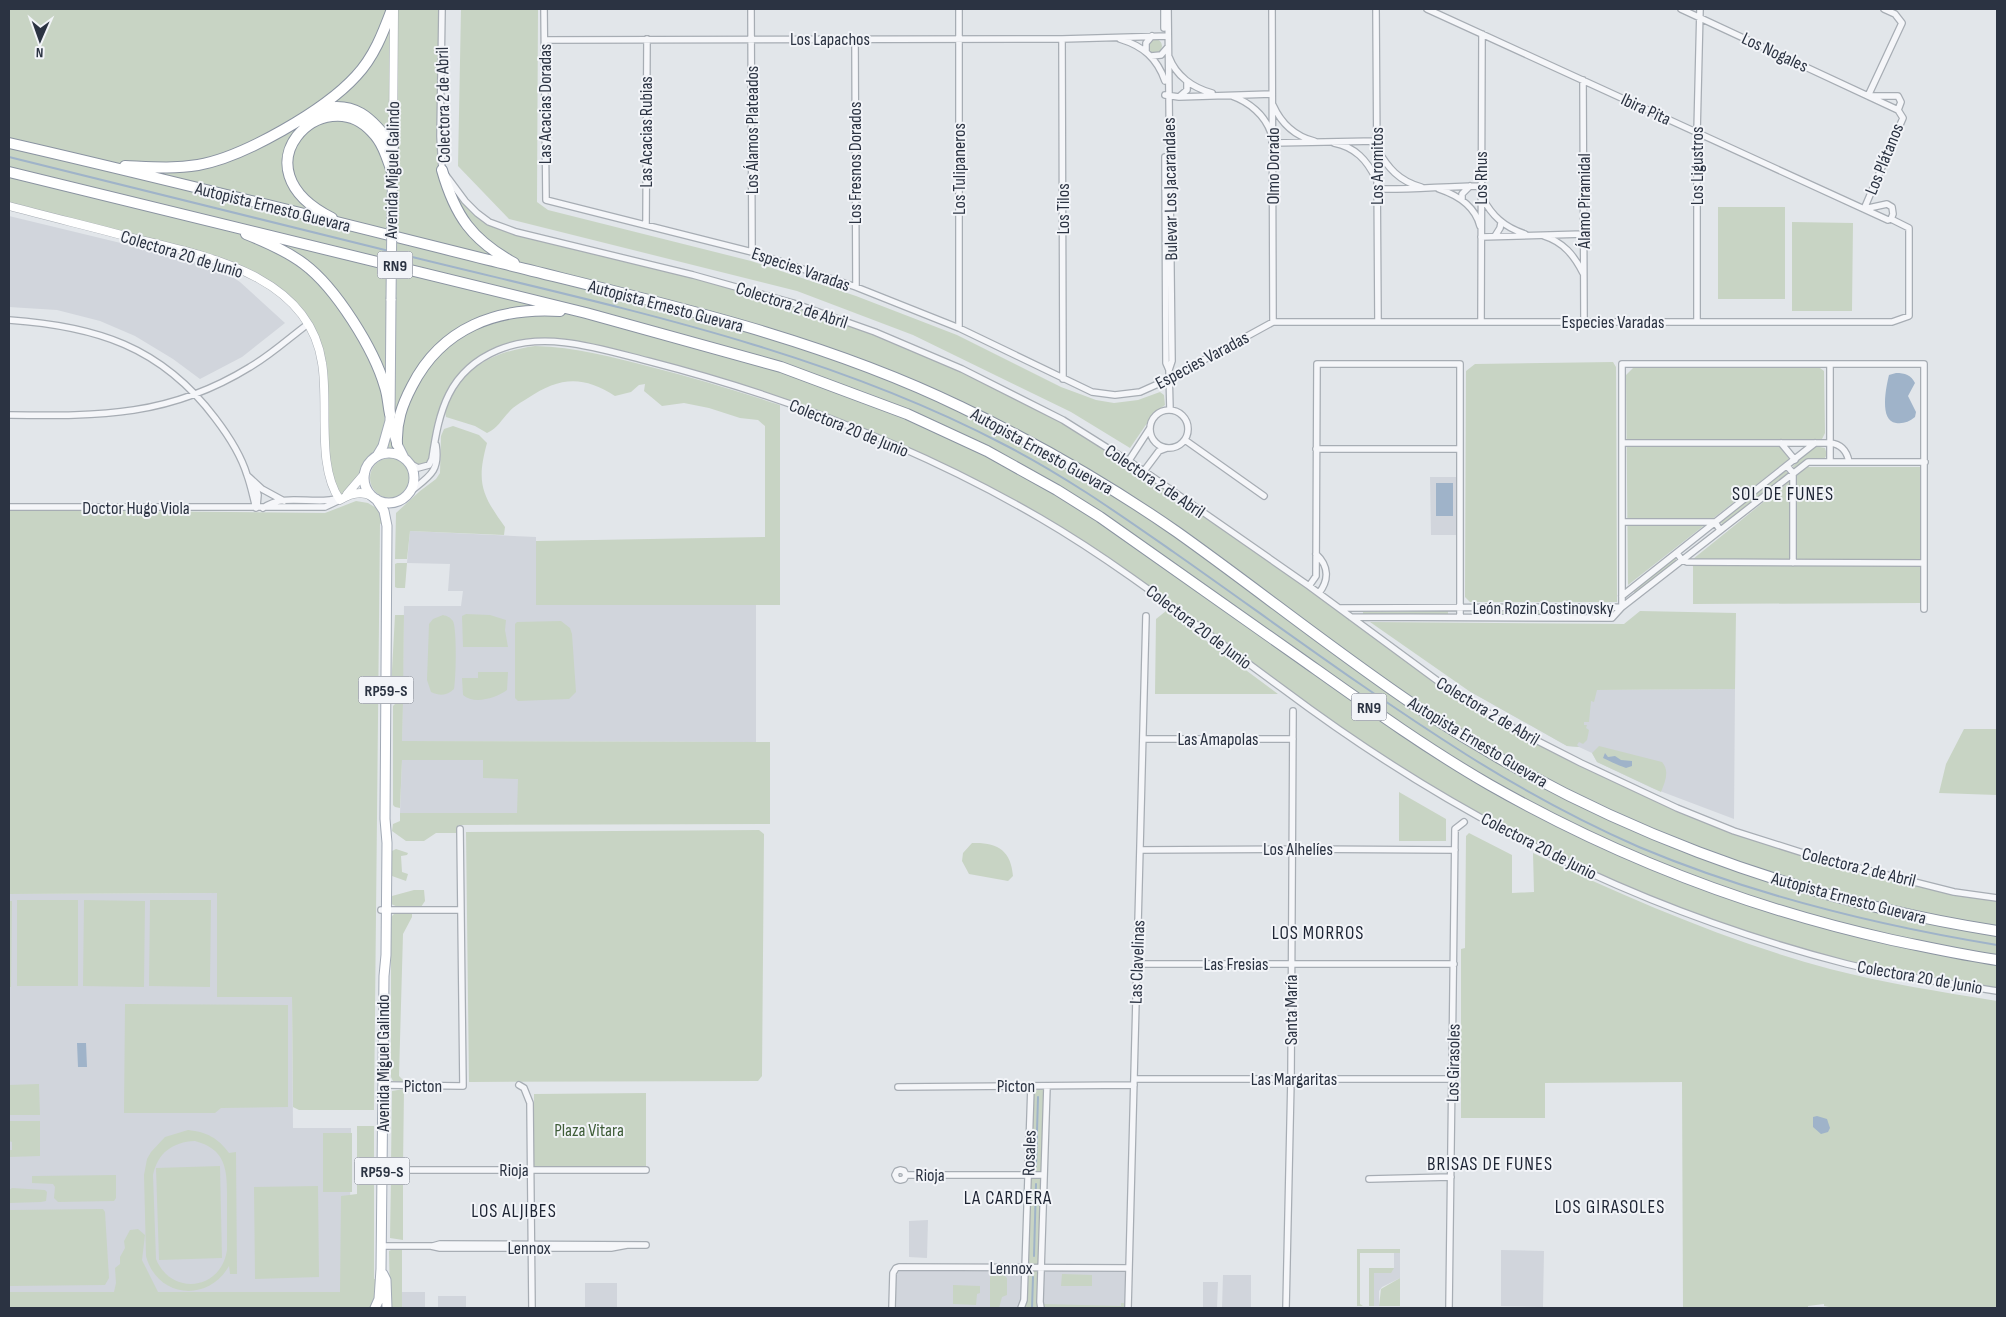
<svg xmlns="http://www.w3.org/2000/svg" width="2006" height="1317" viewBox="0 0 2006 1317" font-family="'Sofia Sans Condensed',sans-serif">
	<rect width="100%" height="100%" fill="#e2e6ea"/>
	<!-- built -->
	<path fill="#d1d5dc" d="M9 216 187 259 231 276 240 282 285 323 242 357 200 379 173 359 135 336 100 321 57 310 9 307Z
		M1430 477H1456V535H1431Z
		M410 531 536 537V605H756V742L402 741 404 606H461L463 591H448L450 564 407 563Z
		M1735 689 1734 819 1652 788 1597 762 1592 753 1579 747 1567 746 1469 691Z
		M402 759 483 760 518 779V813H400Z
		M217 893V997H292L293 1128H351L349 1296H9V894Z
		M928 1220 927 1258 909 1257V1221Z
		M1501 1250 1544 1251 1543 1307 1501 1306Z
		M1394 1253H1400V1278L1382 1287 1379 1291V1306H1369V1268H1394Z
		M1025 1268 1021 1308H892L894 1270Z
		M1041 1268H1129L1128 1308H1041Z
		M1223 1275H1251V1308H1222Z
		M1203 1282H1218L1217 1308H1203Z
		M585 1283H617V1308H585Z
		M402 1292H425V1308H402Z
		M438 1296H466V1308H438Z"/>
	<!-- green -->
	<path fill="#c8d4c4" fill-rule="evenodd" d="M9 9H442V170L465 201 489 222 793 303 962 369 1063 420 1144 471 1450 690 1520 732 1677 808 1819 858 1926 884 1997 898V991L1885 972 1808 953 1658 902 1513 835 1341 731 1149 589 1039 517 894 444 728 384 575 344 527 342 480 359 449 394 432 459 423 467 409 463 397 455 383 454 371 461 365 473 343 496 334 490 316 342 292 303 241 269 9 206Z
		M461 9H538L537 202 548 210 751 261 856 296 957 335 1061 387 1096 400 1114 403 1138 400 1160 392 1164 395 1165 405 1154 413 1130 448 1071 412 913 335 797 291 509 219 458 166Z
		M1148 46a7 7 0 1 1 14 0a7 7 0 1 1-14 0Z
		M1718 207H1785V299H1718Z
		M1792 222 1853 223 1852 311H1792Z
		M535 346C575 347 613 357 651 367 695 378 737 391 780 405V605H536V541L765 537V426L758 420 740 418 709 408 684 403 662 406 644 391 645 384 639 385 631 392 615 396C583 375 559 377 528 398 522 402 514 406 509 412 501 420 498 428 487 433L475 426 446 417C444 409 448 403 452 395 470 362 500 351 535 346Z
		M1613 362 1616 367 1617 602H1470L1465 597 1466 371 1475 364Z
		M1633 368H1820L1824 371 1825 433 1822 439 1779 440 1780 447 1789 459 1628 585 1626 375Z
		M453 426 479 435 487 443C476 483 482 495 505 527L504 535 410 531 407 559H395L396 513 420 491 436 479 440 473 441 436 444 429Z
		M1815 446 1825 448 1827 455 1824 459 1807 460 1795 468 1792 467Z
		M370 478a20 20 0 1 1 40 0a20 20 0 1 1-40 0Z
		M1807 467H1920L1921 603 1693 604V559Z
		M1785 471 1788 472 1787 474 1723 524 1720 523V521Z
		M356 501 368 503 378 509 382 523 380 524 374 1110H299L293 1107 292 997H217V893L9 894V510L325 513Z
		M1674 557 1677 558 1676 561 1635 593 1633 590Z
		M397 563H407L405 588H397L395 587V564Z
		M1166 611 1278 694H1155L1156 619Z
		M1448 611V614H1363V612Z
		M1474 611 1610 612V614H1474Z
		M1640 611 1736 613 1735 689 1597 690 1594 702 1591 701 1589 722H1584V725H1587L1586 728 1589 730 1587 740 1583 744 1579 742 1577 745 1579 747 1567 746 1469 691 1370 622 1624 624Z
		M466 614 490 615 506 620 505 630 508 647H463L462 616Z
		M395 615H404L403 698 391 689Z
		M443 615C447 616 450 617 453 621 457 629 456 679 454 689 447 696 440 696 431 692L427 680 429 624 433 619Z
		M561 621 570 628 572 634 576 692 569 699 518 701 515 698V624L517 622Z
		M478 672H508L507 690C496 698 474 705 463 695L462 678H478Z
		M403 703 402 741 770 742V824L458 825V833H436L424 841H406L392 831 393 824 400 821V813H517L518 779 483 778V760H402L400 808 395 807 393 805V706L395 704Z
		M1964 729H1997V795L1939 793 1946 764Z
		M1599 746 1662 762C1670 771 1665 782 1661 792L1597 762 1592 753Z
		M1399 792 1446 819V841H1399Z
		M759 830 764 834 762 1076 758 1081 469 1082 466 832Z
		M1469 833 1512 855V893L1534 892 1533 853C1627 898 1729 942 1830 969 1885 983 1941 992 1997 1001V1307L1835 1308 1824 1306V1304L1808 1306V1308H1683L1682 1082 1545 1083V1118H1461V949L1465 948 1466 836Z
		M972 843C997 842 1011 850 1013 876L1008 881 969 874 962 861 963 853Z
		M396 849 408 853 407 855 401 856 402 872 408 874 406 881 392 876V851Z
		M414 890H424L425 901 421 907H398L391 904 392 896Z
		M17 900H78V986H17Z
		M84 900 145 901 144 987 83 986Z
		M150 900H211L210 987 149 986Z
		M9 901H12L11 987H9Z
		M395 913 412 914V917L403 934 399 1076 405 1082 393 1081 391 1077V917Z
		M125 1004 288 1005V1107L221 1108 215 1113H124Z
		M39 1084 40 1115H9V1085Z
		M1031 1086H1047L1041 1308H1021Z
		M404 1089 403 1166H394L391 1163 392 1091Z
		M646 1093V1166H534V1094Z
		M9 1121H40V1156L9 1157V1150H12V1142L9 1141Z
		M357 1126H374V1279H379L372 1308H9V1292H114L116 1283 115 1268 120 1264V1257L125 1248 124 1241 130 1230 138 1229 145 1235 142 1260 158 1292H340L341 1196 357 1194Z
		M188 1130C207 1132 218 1138 229 1153L236 1152 237 1274H230L229 1266C208 1303 157 1298 146 1256L144 1175 147 1159 151 1152 165 1137ZM195 1141C229 1150 227 1174 227 1203 227 1219 227 1235 227 1250 221 1291 171 1296 156 1259L153 1175C158 1153 172 1142 195 1141Z
		M323 1133H352V1192H323Z
		M220 1166 222 1258 159 1260 156 1168Z
		M116 1175V1198L114 1201 58 1202 54 1198 55 1187 53 1184 32 1183V1176Z
		M394 1177H403V1240L390 1238 391 1179Z
		M318 1186 319 1277 255 1279 254 1187Z
		M12 1188 45 1190 47 1192 46 1201 41 1202 9 1203V1190Z
		M103 1209 105 1212 109 1278 105 1285 9 1286V1210Z
		M393 1249 402 1250V1308H392L390 1303 389 1251Z
		M1357 1249H1400V1253H1360V1304L1363 1306H1357Z
		M1369 1268H1394L1391 1273H1374V1306H1369Z
		M992 1270 1000 1271 1007 1278V1295L1002 1297 999 1308H987L990 1307V1275Z
		M1062 1274 1092 1275V1286H1061Z
		M1400 1278V1306H1379L1381 1289Z
		M953 1285 980 1286V1293L977 1294 976 1305 953 1304Z
		M1121 1303H1124L1125 1308H1043L1042 1304 1121 1306Z"/>
	<!-- water -->
	<path fill="#9fb3c9" d="M1896 373C1905 373 1911 375 1915 383L1908 396 1916 412 1915 417C1909 422 1903 424 1896 423 1879 421 1886 387 1889 375Z
		M1436 483H1453V516H1436Z
		M1605 753 1608 757 1615 756 1621 760 1632 761V766L1626 768C1620 766 1609 761 1603 758Z
		M77 1043H86L87 1067H78Z
		M1817 1116 1827 1119 1830 1128 1828 1132 1821 1134 1813 1127V1117Z"/>
	<g fill="none" stroke-linecap="round" stroke-linejoin="round">
		<!-- stream -->
		<path stroke="#9fb3c9" stroke-width="2" d="M9 157 389 251
			M396 253C601 304 814 345 1003 444 1064 475 1119 514 1175 553 1272 621 1367 692 1467 755 1521 789 1580 821 1639 847 1753 895 1875 925 1997 945
			M1036 1166 1038 1097
			M1034 1256 1036 1184
			M1032 1308 1033 1277"/>
		<!-- street casing -->
		<g stroke="#a7adb4" stroke-width="8">
			<path id="street" d="M442 9 440 136 442 170 465 201 477 213 489 222 516 232 693 275 793 303 875 332 962 369 1063 420 1144 471 1309 586 1450 690 1520 732 1581 763 1677 808 1734 831 1819 858 1954 892 1997 898
				M544 9 546 200 752 252 856 287 959 328 1092 392 1115 395 1140 392 1169 379 1273 322H1892L1909 316V228L1891 219
				M751 9 752 252
				M1164 9V28
				M1168 9 1172 361 1169 370 1170 410
				M1272 9 1273 322
				M1376 9 1378 322
				M1427 9 1888 220 1891 219 1893 214 1892 207 1887 204 1864 209
				M1681 9 1898 110
				M1884 9 1895 14 1902 23 1868 96H1898L1901 102 1898 110
				M855 39 856 287
				M1062 39 1063 379
				M1120 39C1143 46 1157 58 1165 81
				M545 40 1062 39 1168 36
				M1146 51V43L1152 36
				M1151 56 1161 55 1168 47
				M1169 57C1176 76 1193 88 1212 93
				M1583 80 1584 322
				M1165 95 1179 97 1272 94
				M1180 96 1187 90V82
				M1232 96C1249 102 1265 115 1271 133
				M1273 105C1281 123 1295 136 1314 141
				M1272 143 1377 141
				M1334 143C1355 147 1367 160 1376 179
				M1377 149C1388 168 1399 181 1421 187
				M1165 157 1166 363 1169 370
				M1377 189C1412 190 1446 186 1481 186
				M1439 189C1457 195 1475 206 1480 226
				M1482 197C1492 216 1504 227 1525 234
				M1462 200V194L1470 186
				M1864 209 1903 118 1898 110
				M646 225 647 39
				M1495 236 1500 228 1501 223
				M1544 236C1563 242 1574 255 1583 273
				M1481 237 1584 234
				M9 320C95 326 161 346 215 418 228 435 241 455 247 475 251 486 253 497 256 508
				M1481 322 1482 34
				M1697 322V133L1700 9
				M959 328V9
				M1830 364V462
				M1150 429a19 19 0 1 1 38 0a19 19 0 1 1-38 0Z
				M9 415C100 416 169 417 250 367 271 355 289 338 308 324
				M1185 440 1264 496
				M1622 443H1830C1841 444 1847 451 1849 462
				M1781 443 1795 460
				M1316 449H1460
				M1128 462 1150 428
				M409 463 418 468 429 465 432 459C439 411 448 371 498 350 545 330 601 349 648 361 784 396 918 447 1040 518 1126 568 1203 631 1283 689 1355 743 1431 792 1511 834 1616 890 1731 934 1847 964 1896 976 1947 983 1997 991
				M1787 466 1793 473V563
				M1144 471 1159 451 1167 448
				M249 477 262 489 284 501
				M255 484 258 495 257 506
				M411 491C430 476 440 471 436 445
				M9 507H325L340 500
				M263 508C284 492 316 506 339 498
				M1622 522H1715L1720 530
				M1677 553 1682 560 1687 562 1924 563
				M1316 554C1329 566 1329 580 1319 593
				M1309 586 1316 576 1317 364H1460V617
				M1622 596 1815 443
				M1622 607V364H1924V609
				M1339 608 1622 607
				M1351 617 1612 618 1622 607 1808 462H1925
				M1143 739H1293
				M1140 850 1292 849 1455 850
				M381 910H461
				M1137 964H1454
				M1134 1079H1453
				M383 1085 463 1086 460 829
				M519 1085 524 1088 530 1103 532 1308
				M898 1087 1134 1085
				M382 1170H646
				M906 1175 904 1171 900 1170 897 1171 895 1175 897 1179 900 1180 904 1179 906 1175H1044
				M1369 1179 1451 1177
				M382 1246H431L440 1248H611L627 1245
				M433 1246 440 1244 646 1245
				M892 1308 893 1273 896 1268 899 1267 1129 1268
				M1021 1308 1024 1300 1031 1086
				M1041 1308 1040 1302 1047 1086
				M1128 1308 1146 616
				M1286 1308 1291 1079 1293 711
				M1449 1308 1455 829 1464 822"/>
		</g>
		<!-- secondary casing -->
		<g stroke="#a7adb4" stroke-width="9">
			<path id="secondary" d="M393 146 394 9
				M9 206C50 217 92 227 133 238 205 256 309 274 322 363 329 403 316 467 340 500 351 493 362 490 373 497
				M347 494 365 473"/>
		</g>
		<!-- primary casing -->
		<g stroke="#a2aab6" stroke-width="11">
			<path id="primary" d="M392 209 393 146
				M391 299 390 421 397 444 404 458
				M364 478a25 25 0 1 1 50 0a25 25 0 1 1-50 0Z
				M377 456 383 446 390 421
				M383 1274 386 1280 387 1308
				M375 1308 379 1299 381 1269 384 976 386 955 387 843 385 819 387 526 384 511 376 499"/>
		</g>
		<!-- highway casing -->
		<g stroke="#8a93a1" stroke-width="12">
			<path id="highway" d="M317 110C355 99 371 118 393 146
				M9 143C175 181 340 223 505 264 660 303 817 337 961 407 1036 443 1108 484 1177 532 1260 591 1339 655 1423 711 1596 826 1793 899 1997 931
				M125 166C150 167 173 169 198 165 244 157 325 110 356 76 374 57 383 33 392 9
				M442 170C455 216 472 240 514 263
				M9 172 586 313 781 367 907 414 987 451 1057 490 1100 517C1167 564 1234 611 1300 658 1362 702 1424 747 1490 785 1615 856 1752 909 1892 940 1927 947 1962 955 1997 960
				M332 218C232 168 325 79 372 132 383 143 387 158 392 172
				M246 234C266 242 287 251 304 264 336 288 374 349 385 387 388 396 388 405 390 414
				M397 444C396 422 402 405 412 386 442 327 498 307 560 311"/>
		</g>
		<!-- street -->
		<use href="#street" stroke="#f5f6f9" stroke-width="5.5"/>
		<!-- secondary -->
		<use href="#secondary" stroke="#fff" stroke-width="8"/>
		<!-- primary -->
		<use href="#primary" stroke="#fff" stroke-width="9"/>
		<!-- highway -->
		<use href="#highway" stroke="#fff" stroke-width="10"/>
		<!-- primary-bridge casing -->
		<g stroke="#a2aab6" stroke-width="11" stroke-linecap="butt">
			<path id="primary-bridge" d="M391 299 392 209"/>
		</g>
		<!-- primary-bridge -->
		<use href="#primary-bridge" stroke="#fff" stroke-width="9"/>
	</g>
	<g text-anchor="middle" stroke-width="4" stroke-linejoin="round" paint-order="stroke">
		<!-- shield labels -->
		<g fill="#f2f4f8" stroke="#676d79" stroke-width="1">
			<rect x="377.5" y="251.5" width="35" height="27" rx="4"/>
			<rect x="358.5" y="676.5" width="55" height="27" rx="4"/>
			<rect x="1351.5" y="693.5" width="35" height="27" rx="4"/>
			<rect x="354.5" y="1157.5" width="55" height="27" rx="4"/>
		</g>
		<g font-size="16" font-weight="bold" fill="#2b3342">
			<text x="395" y="271">RN9</text>
			<text x="386" y="696">RP59-S</text>
			<text x="1369" y="713">RN9</text>
			<text x="382" y="1177">RP59-S</text>
		</g>
		<!-- street labels -->
		<g font-size="18" fill="#2b3342" stroke="#f2f4f8">
			<text x="830" y="45">Los Lapachos</text>
			<text transform="translate(1775 52) rotate(25)" y="6">Los Nogales</text>
			<text transform="translate(545 104) rotate(-90)" y="6">Las Acacias Doradas</text>
			<text transform="translate(443 105) rotate(-91)" y="6">Colectora 2 de Abril</text>
			<text transform="translate(1646 109) rotate(25)" y="6">Ibira Pita</text>
			<text transform="translate(752 130) rotate(-90)" y="6">Los Álamos Plateados</text>
			<text transform="translate(646 132) rotate(-90)" y="6">Las Acacias Rubias</text>
			<text transform="translate(1884 159) rotate(-68)" y="6">Los Plátanos</text>
			<text transform="translate(855 163) rotate(-90)" y="6">Los Fresnos Dorados</text>
			<text transform="translate(1273 166) rotate(-90)" y="6">Olmo Dorado</text>
			<text transform="translate(1377 166) rotate(-90)" y="6">Los Aromitos</text>
			<text transform="translate(1697 166) rotate(-90)" y="6">Los Ligustros</text>
			<text transform="translate(959 169) rotate(-90)" y="6">Los Tulipaneros</text>
			<text transform="translate(392 170) rotate(-89)" y="6">Avenida Miguel Galindo</text>
			<text transform="translate(1481 178) rotate(-90)" y="6">Los Rhus</text>
			<text transform="translate(1170 189) rotate(-91)" y="6">Bulevar Los Jacarandaes</text>
			<text transform="translate(1584 201) rotate(-90)" y="6">Álamo Piramidal</text>
			<text transform="translate(273 207) rotate(14)" y="6">Autopista Ernesto Guevara</text>
			<text transform="translate(1063 209) rotate(-90)" y="6">Los Tilos</text>
			<text transform="translate(182 254) rotate(17)" y="6">Colectora 20 de Junio</text>
			<text transform="translate(801 269) rotate(19)" y="6">Especies Varadas</text>
			<text transform="translate(792 305) rotate(18)" y="6">Colectora 2 de Abril</text>
			<text transform="translate(666 306) rotate(15)" y="6">Autopista Ernesto Guevara</text>
			<text x="1613" y="328">Especies Varadas</text>
			<text transform="translate(1202 360) rotate(-28)" y="6">Especies Varadas</text>
			<text transform="translate(849 428) rotate(22)" y="6">Colectora 20 de Junio</text>
			<text transform="translate(1042 451) rotate(29)" y="6">Autopista Ernesto Guevara</text>
			<text transform="translate(1155 481) rotate(34)" y="6">Colectora 2 de Abril</text>
			<text x="136" y="514">Doctor Hugo Viola</text>
			<text x="1543" y="614">León Rozin Costinovsky</text>
			<text transform="translate(1199 627) rotate(37)" y="6">Colectora 20 de Junio</text>
			<text transform="translate(1488 711) rotate(31)" y="6">Colectora 2 de Abril</text>
			<text x="1218" y="745">Las Amapolas</text>
			<text transform="translate(1478 742) rotate(31)" y="6">Autopista Ernesto Guevara</text>
			<text transform="translate(1539 846) rotate(27)" y="6">Colectora 20 de Junio</text>
			<text x="1298" y="855">Los Alhelíes</text>
			<text transform="translate(1859 867) rotate(14)" y="6">Colectora 2 de Abril</text>
			<text transform="translate(1849 898) rotate(15)" y="6">Autopista Ernesto Guevara</text>
			<text transform="translate(1137 962) rotate(-88)" y="6">Las Clavelinas</text>
			<text x="1236" y="970">Las Fresias</text>
			<text transform="translate(1920 977) rotate(10)" y="6">Colectora 20 de Junio</text>
			<text transform="translate(1291 1010) rotate(-90)" y="6">Santa María</text>
			<text transform="translate(383 1063) rotate(-90)" y="6">Avenida Miguel Galindo</text>
			<text transform="translate(1453 1063) rotate(-89)" y="6">Los Girasoles</text>
			<text x="1294" y="1085">Las Margaritas</text>
			<text x="423" y="1092">Picton</text>
			<text x="1016" y="1092">Picton</text>
			<text transform="translate(1029 1153) rotate(-88)" y="6">Rosales</text>
			<text x="514" y="1176">Rioja</text>
			<text x="930" y="1181">Rioja</text>
			<text x="529" y="1254">Lennox</text>
			<text x="1011" y="1274">Lennox</text>
		</g>
		<!-- park labels -->
		<g font-size="18" fill="#3f5d38" stroke="#f2f4f8">
			<text x="589" y="1136">Plaza Vitara</text>
		</g>
		<!-- neighbourhood labels -->
		<g font-size="19" letter-spacing="1" fill="#1d2433" stroke="#f2f4f8">
			<text x="1783" y="500">SOL DE FUNES</text>
			<text x="1318" y="939">LOS MORROS</text>
			<text x="1490" y="1170">BRISAS DE FUNES</text>
			<text x="1008" y="1204">LA CARDERA</text>
			<text x="1610" y="1213">LOS GIRASOLES</text>
			<text x="514" y="1217">LOS ALJIBES</text>
		</g>
	</g>
	<!-- border -->
	<rect width="2006" height="1317" fill="none" stroke="#2b3342" stroke-width="20"/>
	<!-- north arrow -->
	<g transform="translate(40 40) rotate(182)" stroke="#f2f4f8" stroke-width="4" paint-order="stroke">
	<path d="M0-4L9 19L0 12L-9 19Z" fill="#2b3342"/>
	<text y="-8" font-size="14" font-weight="bold" text-anchor="middle" fill="#2b3342">N</text>
	</g>
</svg>
